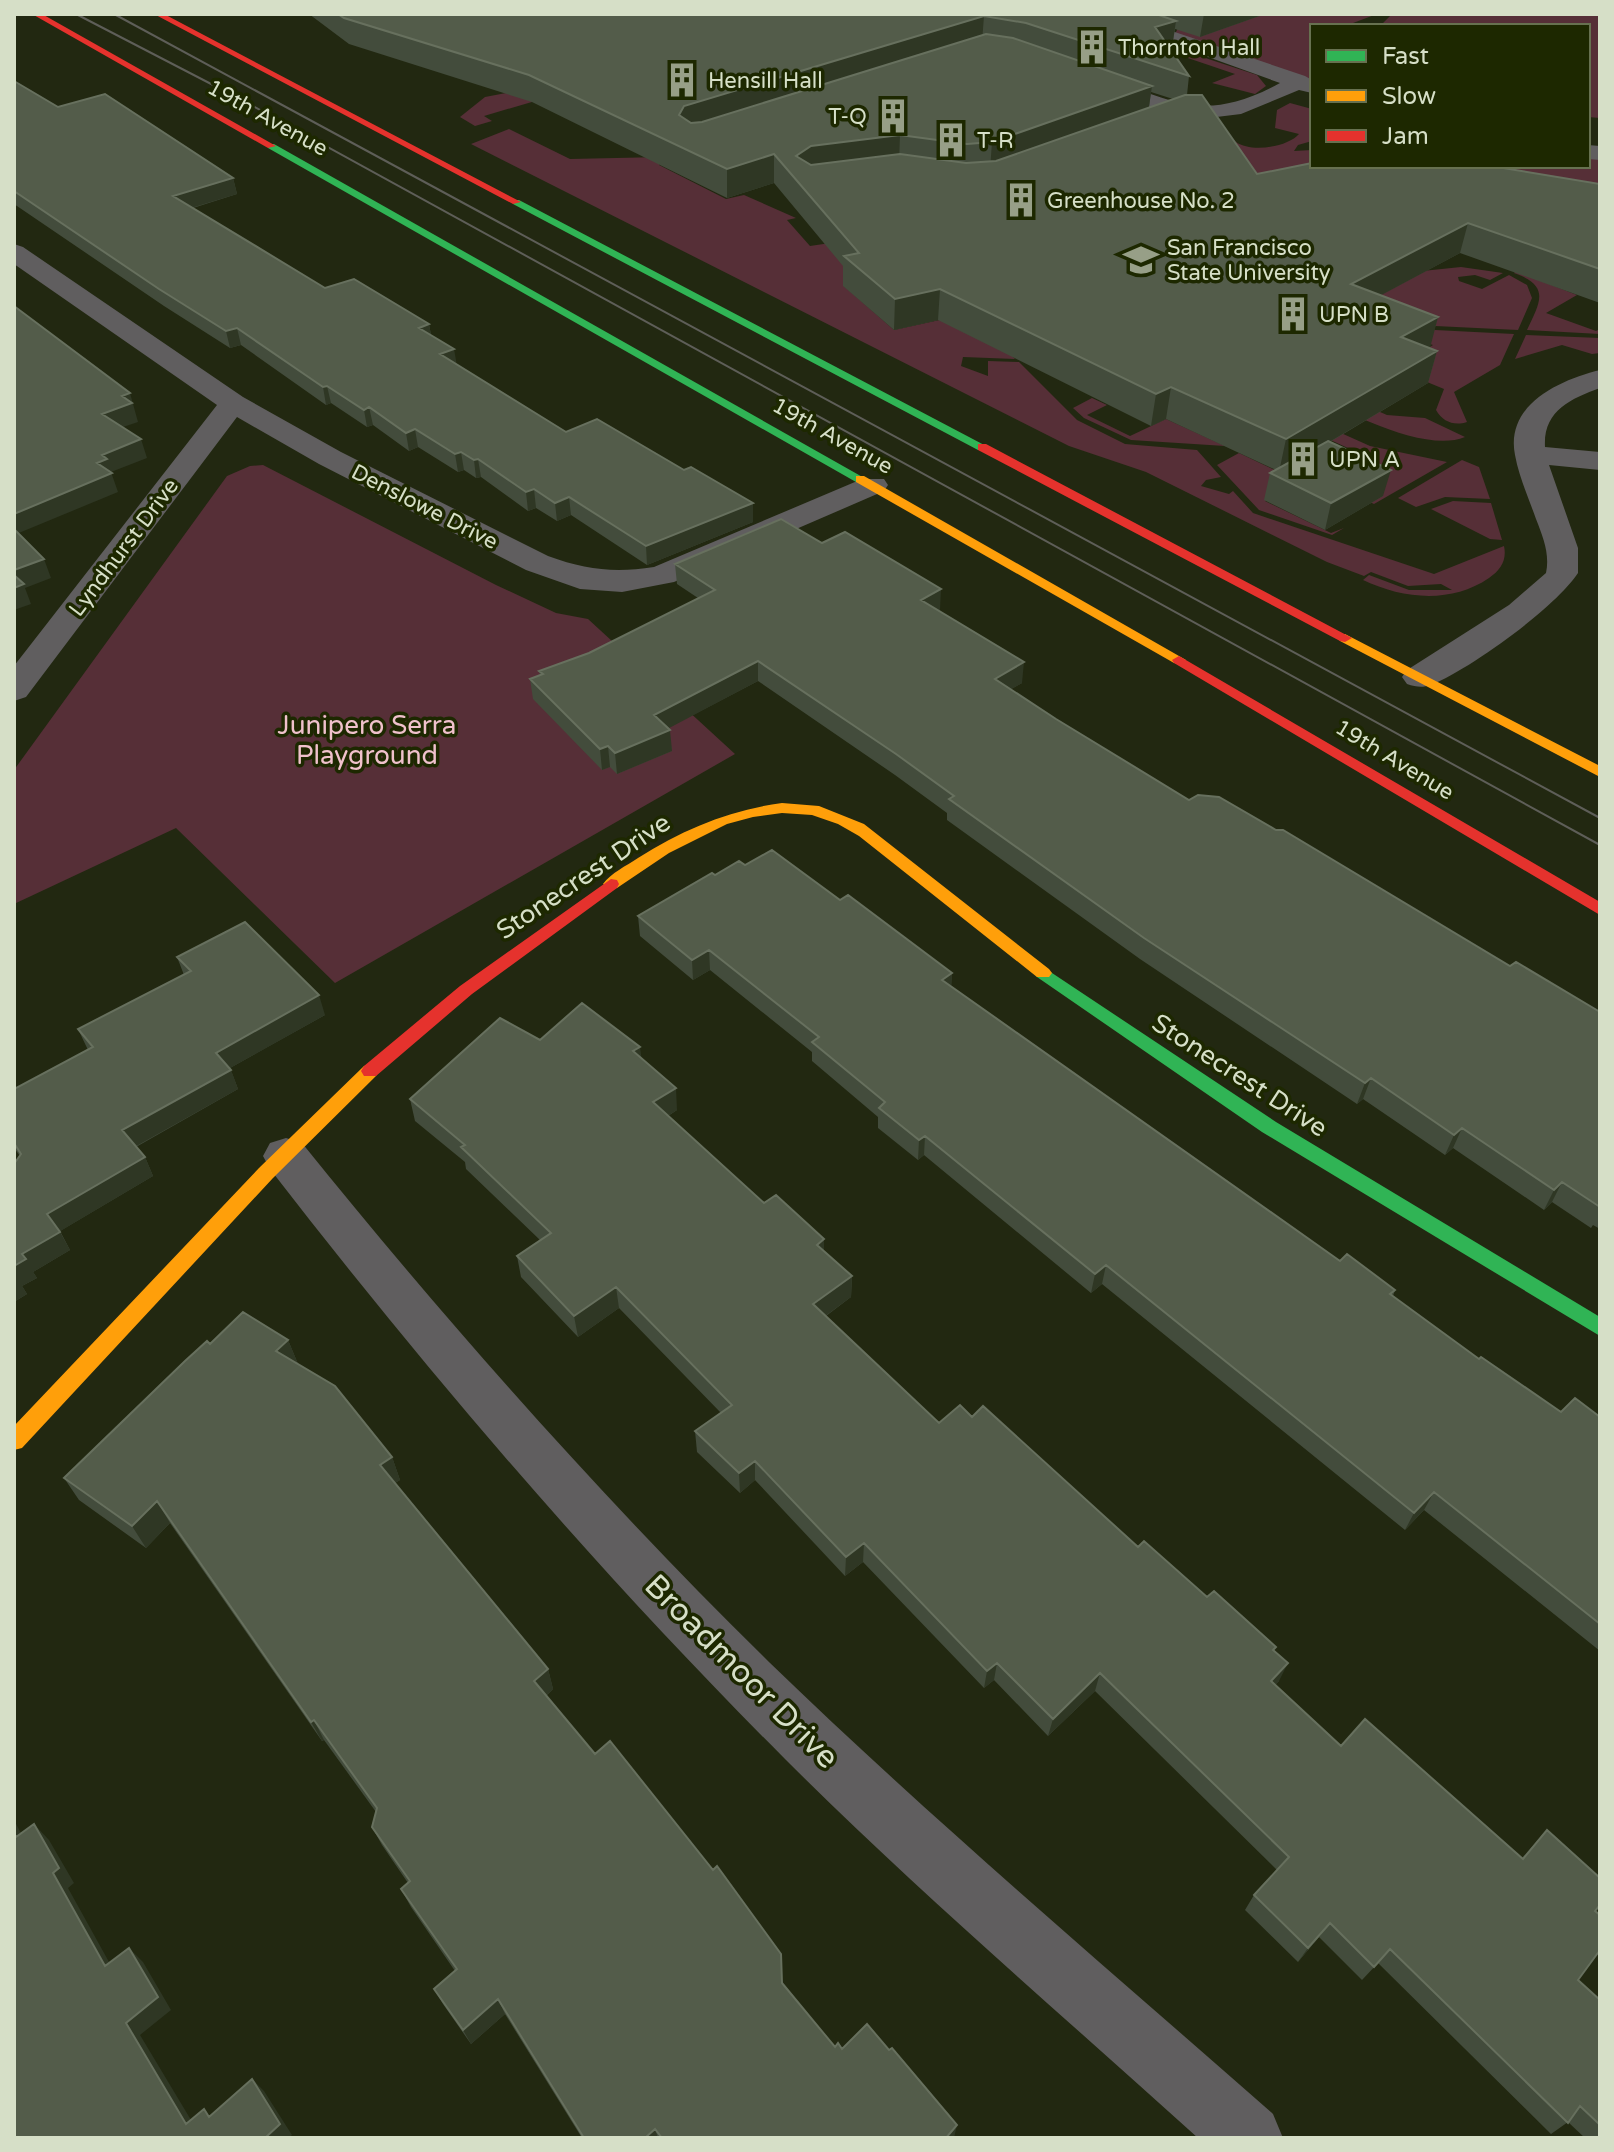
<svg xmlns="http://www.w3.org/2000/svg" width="1614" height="2152" viewBox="0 0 1614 2152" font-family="'Varela Round',sans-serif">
	<rect width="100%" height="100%" fill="#222811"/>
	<!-- green -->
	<path fill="#562f37" d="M1058 14 1099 23 1257 75 1266 86 1255 94 1212 83 1235 74Z
		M1216 14H1377L1345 26H1312V84L1175 34 1178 28Z
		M1392 14H1600V118L1588 117V26H1380Z
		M668 62 484 116 492 121 475 126 460 117 485 97Z
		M1290 103 1312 109V141L1298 145 1294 151 1312 150V166L845 287 894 330 1062 293 1003 346 1015 359 963 357 961 366 988 376V361L1019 362 1077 420 1125 444 1197 450 1221 477 1206 480 1201 486 1229 494 1233 491 1253 513 1434 574 1504 546C1507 560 1501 570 1489 578 1451 604 1403 599 1363 580L1369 575 1409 590H1452L1441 584 1408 586 1371 572 1364 576 1327 562 1146 472 1069 446 471 144 509 129 570 159 662 157 659 165 726 199 744 195 796 218 787 220 810 246 1241 182 1222 128C1229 132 1230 137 1236 142 1251 153 1288 147 1299 134L1275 128 1277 110Z
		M1588 156 1600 157V203L1395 166H1588Z
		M1461 267 1503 273 1490 280 1475 275 1458 277 1459 281 1482 289 1509 275 1527 285 1532 298 1518 330 1373 323 1355 278Z
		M1516 271 1577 295 1546 313 1596 331 1600 329V334L1527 330C1540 302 1551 286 1514 273Z
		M1376 327 1514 334 1500 365 1454 392 1467 422C1454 426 1443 422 1436 410L1444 389 1393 368 1433 345Z
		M1526 335 1600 338V353L1592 354 1562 345 1515 359Z
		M1329 390 1387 415 1425 418 1465 437C1424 454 1345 410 1305 393Z
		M1092 398 1107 405 1087 415 1130 436 1166 419 1225 446 1131 440 1084 418 1073 408Z
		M1312 420 1370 446 1447 462 1374 504 1333 484 1374 460 1300 426Z
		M1239 453 1298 481 1265 501 1331 533 1344 528 1332 535 1259 510 1217 465Z
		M1462 460 1479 467 1490 499 1445 497 1416 507 1398 498Z
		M263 465 496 585 556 613 588 619 735 754 335 983 176 828 14 904V770L227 476 250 466Z
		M1453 501 1491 503 1502 540 1490 539 1431 509Z"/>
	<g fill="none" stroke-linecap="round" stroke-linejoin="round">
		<!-- street -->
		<path fill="#605e5f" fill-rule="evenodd" d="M1151 24 1305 76 1312 80V93L1299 90 1241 114 1192 120 1147 110 1084 87 1081 82 1092 76C1171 95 1197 128 1280 83L1144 34 1141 30Z
			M1588 145 1600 146V160L1588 159Z
			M14 244 23 247 243 397 341 452 548 556C586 570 615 573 654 567L862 479H884L888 485 884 491 674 582 622 592 580 589 526 570 319 464 237 417 26 697 14 701V666L217 405 14 264Z
			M1600 370V388C1570 399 1543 411 1545 447L1600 452V470L1549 465 1578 548V573C1555 608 1470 669 1431 685 1422 688 1416 687 1407 684L1402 677 1407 670 1509 605 1546 573C1550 554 1543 537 1536 519 1529 499 1519 477 1515 455 1505 405 1559 380 1600 370Z
			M286 1138 302 1143C448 1324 603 1499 769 1662 931 1819 1104 1965 1273 2114L1283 2138H1198C1060 2013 917 1891 785 1759 600 1574 430 1376 270 1169L263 1156 270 1143Z"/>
		<!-- fast -->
		<path fill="#30b455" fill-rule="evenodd" d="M268 144H274L866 479 856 482 268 148Z
			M513 200H519L988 447 978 450 513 204Z
			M1043 967 1276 1122 1600 1317V1336L1262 1132 1037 977 1034 973 1037 969Z"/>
		<!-- slow -->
		<path fill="#ff9f0a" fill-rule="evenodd" d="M856 476H864L1186 660 1179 664 1174 663 856 482Z
			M1345 634 1600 766V777L1340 641 1338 638Z
			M782 803 819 806 864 824 1049 969 1052 973 1049 977H1037L859 836 838 824 812 815 782 813 753 817 727 824 669 853 617 888 611 889 603 884C611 873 626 866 638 858 684 829 729 810 782 803Z
			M370 1064 379 1071 376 1076 273 1178 22 1448 14 1450V1426L259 1168 364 1066Z"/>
		<!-- jam -->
		<path fill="#e5322d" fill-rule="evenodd" d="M32 14H42L276 146 268 148Z
			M154 14H164L521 202 513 204Z
			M978 444H986L1352 638 1345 642 1340 641 978 450Z
			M1179 656 1600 902V915L1174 663 1172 660Z
			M611 879 617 880 619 884 617 888 472 994 376 1076H364L361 1071 364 1066 460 986Z"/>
		<!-- tram -->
		<path stroke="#5e5e58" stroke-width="2" d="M76 14 242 100 1600 845
			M114 14 1600 818"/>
	</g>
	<!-- wall -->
	<path fill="#434c3c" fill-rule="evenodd" d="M309 14H1265L1200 37 1175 29 1172 47 1170 48 1189 76 1187 95 1257 174 1600 184V303L1460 253 1381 295 1438 317 1429 348 1437 351 1428 383 1330 442 1383 496 1325 530 1264 500 1270 473 1276 470 1166 419 1151 426 938 320 894 330 843 286V266L774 183 727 198 532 102 349 44ZM1151 92 1173 99 1149 108Z
		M14 81 58 107 233 178 237 194 193 208 325 288 429 324 431 335 457 365 566 432 684 470 753 503V522L647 565 571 515 557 521 536 508 528 511 481 477 476 478 464 470 458 472 418 447 409 451 373 425 367 427 331 403 326 405 241 345 230 348 164 306 14 204Z
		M822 543 940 610H938L1022 683 1011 689 1056 719 1189 800 1276 830 1510 966 1600 1012V1229L1593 1225 1591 1228 1552 1202 1544 1210 1453 1148 1445 1155 1363 1099 1357 1104 1140 959 947 820V813L895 775 758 681 668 728 672 751 617 774 610 767 602 770 533 699 530 679 540 675 539 671 589 653 698 598 677 584 675 564Z
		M745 865 840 900 952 973 951 986 1340 1261 1395 1290 1393 1296 1479 1359 1561 1412 1600 1417V1651L1424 1510 1405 1530 1102 1284 1091 1293 924 1155 918 1160 878 1128V1117L812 1061V1052L710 970 693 980 640 936 638 916 715 875Z
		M177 957 325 1015 230 1068 238 1089 136 1147 145 1157 153 1176 60 1231 70 1250 33 1272 37 1278 22 1286 27 1294 14 1302 20 1156 14 1148V1089L88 1050 78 1029 184 975Z
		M540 1040 642 1059 677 1110 668 1116 764 1203 824 1239V1251L852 1276 851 1297 826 1316 939 1423 972 1417 1138 1547 1276 1647 1274 1650 1279 1681 1275 1685 1341 1746 1522 1858 1547 1830 1595 1911 1578 1980 1600 2000V2138H1585L1568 2122 1551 2134 1378 1963 1362 1980 1319 1937 1298 1962 1245 1910 1254 1895 1277 1870 1095 1691 1048 1736 994 1680 984 1688 863 1562 845 1576 755 1480 740 1493 697 1452 695 1431 721 1413 619 1308 578 1337 521 1277 517 1256 540 1240 466 1169 465 1162 415 1121 410 1099Z
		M288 1340 298 1364 392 1457 400 1480 395 1483 548 1669 553 1689 546 1696 835 2047 842 2049 954 2138H582L505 2014 471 2044 443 2004 434 1989 455 1971 411 1907 401 1889 408 1883 382 1845 372 1827 376 1812 324 1740 322 1741 170 1523 146 1548 79 1500 64 1478 210 1344Z"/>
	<!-- shaded-wall -->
	<path fill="#2f3724" d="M1204 14H1265L1200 37Z
		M984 16 982 42 680 143 679 115 684 106Z
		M1176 21 1172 47 1152 53 1155 27Z
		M1152 86 1148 113 990 170 992 142Z
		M900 135 899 163 799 183 796 156 811 146Z
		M774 154V183L727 198V169Z
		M233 178 237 194 178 212 173 196Z
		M1468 223 1460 253 1344 315 1351 284Z
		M940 289 938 320 894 330 895 299Z
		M1438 317 1430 348 1393 368 1401 337Z
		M429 324 432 341 419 328Z
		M237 328 241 345 230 348 226 331Z
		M454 349 457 366 440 354Z
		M1437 351 1428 383 1279 472 1286 439Z
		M327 386 331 403 326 405 323 387Z
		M1171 387 1166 419 1151 426 1156 394Z
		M130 393 138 422 108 432 102 414 122 396Z
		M369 407 373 425 367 427 364 410Z
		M415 429 418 447 409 451 406 433Z
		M141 439 147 458 111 472 118 492 14 535V514L97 463 102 455Z
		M461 452 464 470 458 472 455 454Z
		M478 459 481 477 476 478 474 460Z
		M1391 470 1383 496 1325 530 1331 503Z
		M534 489 536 508 528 511 526 492Z
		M569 497 571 515 557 521 555 503Z
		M753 503V522L647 565 646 546Z
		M44 559 51 578 25 588 31 604 14 610V570Z
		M941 589 940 610 920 620 921 600Z
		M758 661V681L656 735 654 715Z
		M1024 662 1022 683 993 700 995 679Z
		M670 730 672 751 617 774 615 753Z
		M608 746 610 767 602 770 600 749Z
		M709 950 710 970 693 980 692 960Z
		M952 973 951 993 942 980Z
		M319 995 325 1015 223 1072 216 1053Z
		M640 1047 643 1069 633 1051Z
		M231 1070 238 1089 131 1149 122 1130Z
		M1371 1078 1363 1099 1357 1104 1365 1083Z
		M676 1088 677 1110 655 1124 653 1102Z
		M1462 1128 1453 1148 1445 1155 1454 1135Z
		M925 1136 924 1155 918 1160 919 1140Z
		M145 1157 153 1176 57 1233 47 1214Z
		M1562 1182 1552 1202 1544 1210 1554 1190Z
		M60 1232 70 1250 33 1272 37 1278 22 1286 27 1294 14 1302V1266L22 1254Z
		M824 1239V1261L817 1245Z
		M1106 1265 1102 1284 1091 1293 1095 1274Z
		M852 1276 851 1297 813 1325V1304Z
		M616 1287 619 1308 578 1337 574 1316Z
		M288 1340 298 1364 276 1351Z
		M392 1457 400 1480 388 1488 380 1465Z
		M755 1461V1480L740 1493 739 1473Z
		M1434 1492 1424 1510 1405 1530 1414 1513Z
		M157 1501 170 1523 146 1548 132 1526Z
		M864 1543 863 1562 845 1576 846 1557Z
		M997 1663 994 1680 984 1688 987 1671Z
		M1288 1663 1279 1681 1263 1699 1271 1681Z
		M548 1669 553 1689 540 1701 534 1681Z
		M1100 1673 1095 1691 1048 1736 1053 1719Z
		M314 1720 324 1740 322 1741 311 1722Z
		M14 1820 31 1852 16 1837 14 1833Z
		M34 1824 49 1840 74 1883 68 1888 119 1980 105 1966 53 1873Z
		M1330 1923 1319 1937 1298 1962 1308 1948Z
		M129 1948 143 1962 171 2010 140 2035 200 2135 186 2124 126 2023Z
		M498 1999 505 2014 471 2044 463 2030Z
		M252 2079 264 2091 292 2135 288 2138H265Z
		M957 2125 954 2138H946Z
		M655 2129 658 2138H645Z"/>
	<!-- building -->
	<path fill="#535c4a" stroke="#67705e" stroke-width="2" d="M338 14H1156L1176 21 1155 27 1189 76 1026 23 984 16 684 106 679 115 691 123 702 122 986 34 1013 38 1152 86 992 142 967 144 900 135 811 146 796 156 811 165 900 154 966 163 996 161 1185 95H1202L1257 174 1312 163V166H1491L1600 184V269L1468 223 1351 284 1438 317 1401 337 1437 351 1286 439 1171 387 1156 394 940 289 895 299 844 256 859 253 774 154 727 169 529 75 344 18Z
		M14 81 58 107 105 94 233 178 173 196 325 288 354 279 429 324 419 328 454 349 440 354 566 432 597 419 684 470 691 467 753 503 646 546 569 497 555 503 534 489 526 492 478 459 474 460 461 452 455 454 415 429 406 433 369 407 364 410 327 386 323 387 237 328 226 331 159 289 14 191Z
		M14 306 130 393 122 396 132 403 102 414 141 439 102 455 107 459 97 463 112 473 14 514Z
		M1328 441 1391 470 1331 503 1270 473Z
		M781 519 822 543 845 532 941 589 921 600 1024 662 995 679 1056 719 1189 800 1198 795 1219 797 1276 830H1283L1510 966 1516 962 1600 1012V1207L1562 1182 1554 1190 1462 1128 1454 1135 1371 1078 1365 1083 1144 938 949 799 954 796 896 754 758 661 654 715 670 730 615 753 608 746 600 749 530 679 543 674 539 671 589 653 715 590 675 564Z
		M14 529 44 559 14 570Z
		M14 575 24 584 14 588Z
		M772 850 840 900 848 895 952 973 942 980 1340 1261 1347 1254 1395 1290 1390 1294 1479 1359 1481 1357 1561 1412 1575 1398 1600 1417V1624L1434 1492 1414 1513 1106 1265 1095 1274 925 1136 919 1140 879 1108 885 1102 812 1042 819 1037 709 950 692 960 638 916 712 873 715 875 739 861 745 865Z
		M245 922 319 995 216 1053 231 1070 122 1130 145 1157 47 1214 60 1232 22 1254 26 1259 14 1266V1164L21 1154 14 1143V1089L93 1047 78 1029 191 971 177 957Z
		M582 1003 640 1047 633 1051 676 1088 653 1102 764 1203 776 1195 824 1239 817 1245 852 1276 813 1304 939 1423 960 1405 972 1417 983 1406 1138 1547 1144 1541 1207 1597 1214 1591 1276 1647 1273 1650 1288 1663 1271 1681 1341 1746 1365 1719 1523 1859 1547 1830 1600 1878V1905L1595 1911 1600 1915V1950L1578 1980 1600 2000V2125L1580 2106 1568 2123 1390 1949 1374 1967 1330 1923 1308 1948 1254 1895 1289 1857 1100 1673 1053 1719 997 1663 987 1671 864 1543 846 1557 755 1461 739 1473 695 1431 732 1405 616 1287 574 1316 517 1256 551 1233 461 1147 465 1145 410 1099 500 1018 540 1040Z
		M243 1312 288 1340 276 1351 335 1386 392 1457 380 1465 548 1669 534 1681 595 1754 610 1741 713 1870 717 1866 781 1954 782 1983 835 2047 838 2043 842 2049 867 2024 889 2050 892 2048 957 2125 946 2138H662L655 2129 645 2138H584L498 1999 463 2030 434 1989 457 1969 401 1889 410 1881 372 1827 377 1808 314 1720 311 1722 157 1501 132 1526 64 1478 185 1361 207 1341 210 1344Z
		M34 1824 59 1868 53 1873 105 1966 129 1948 158 1997 126 2023 186 2124 204 2109 209 2117 252 2079 280 2124 265 2138H14V1833L16 1837Z"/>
	<!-- icons -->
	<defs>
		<g id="building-bare" transform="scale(2.76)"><path d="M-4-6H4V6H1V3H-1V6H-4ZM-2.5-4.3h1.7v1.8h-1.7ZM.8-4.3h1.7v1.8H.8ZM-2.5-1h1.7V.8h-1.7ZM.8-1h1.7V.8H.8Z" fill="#979f87" stroke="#1d2800" stroke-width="2.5" paint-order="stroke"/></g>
		<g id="university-bare" transform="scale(2.76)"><path d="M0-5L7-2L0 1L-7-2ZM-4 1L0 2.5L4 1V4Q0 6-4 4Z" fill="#979f87" stroke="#1d2800" stroke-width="2.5" paint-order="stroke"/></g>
	</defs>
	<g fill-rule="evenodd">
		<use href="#building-bare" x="1092" y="47"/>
		<use href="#building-bare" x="682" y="80"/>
		<use href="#building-bare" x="893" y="116"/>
		<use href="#building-bare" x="951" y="140"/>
		<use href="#building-bare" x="1021" y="200"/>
		<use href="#university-bare" x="1141" y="260"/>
		<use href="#building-bare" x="1293" y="314"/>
		<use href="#building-bare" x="1303" y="459"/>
	</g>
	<g text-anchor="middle" stroke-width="7" stroke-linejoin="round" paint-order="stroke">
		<!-- far-poi labels -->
		<g font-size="22" fill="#d6dfc7" stroke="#1d2800" text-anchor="start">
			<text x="1118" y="55">Thornton Hall</text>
			<text x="708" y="88">Hensill Hall</text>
			<text x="867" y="124" text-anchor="end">T-Q</text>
			<text x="977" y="148">T-R</text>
			<text x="1047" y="208">Greenhouse No. 2</text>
			<text x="1167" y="255">San Francisco<tspan x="1167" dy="25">State University</tspan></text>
			<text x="1319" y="322">UPN B</text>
			<text x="1329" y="467">UPN A</text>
		</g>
		<!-- far-street labels -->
		<g font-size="22" fill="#d6dfc7" stroke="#1d2800">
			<text transform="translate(268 117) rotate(29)" y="8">19th Avenue</text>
			<text transform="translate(833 435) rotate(29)" y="8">19th Avenue</text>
			<text transform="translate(425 506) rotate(27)" y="8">Denslowe Drive</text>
			<text transform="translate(123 547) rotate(-53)" y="8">Lyndhurst Drive</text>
			<text transform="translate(1395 759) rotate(31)" y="8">19th Avenue</text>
		</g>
		<!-- park labels -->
		<g font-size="26" fill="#f0c1cc" stroke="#1d2800">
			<text x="367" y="734">Junipero Serra<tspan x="367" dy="30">Playground</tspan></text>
		</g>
		<!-- street labels -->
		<g font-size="26" fill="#d6dfc7" stroke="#1d2800">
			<text transform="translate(583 876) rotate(-34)" y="9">Stonecrest Drive</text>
			<text transform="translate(1240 1075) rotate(33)" y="9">Stonecrest Drive</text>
		</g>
		<!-- near-street labels -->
		<g font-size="32" fill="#d6dfc7" stroke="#1d2800">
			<text transform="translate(742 1671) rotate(45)" y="11">Broadmoor Drive</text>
		</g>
	</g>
	<!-- border -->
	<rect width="1614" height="2152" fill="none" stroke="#d6dfc7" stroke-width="32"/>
	<!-- legend -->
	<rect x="1310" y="24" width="280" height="144" fill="#1d2800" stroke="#677150" stroke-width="2"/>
	<rect x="1326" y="50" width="40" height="12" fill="#30b455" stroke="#677150" stroke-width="2"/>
	<text x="1382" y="64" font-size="24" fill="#d6dfc7">Fast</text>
	<rect x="1326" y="90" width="40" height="12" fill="#ff9f0a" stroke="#677150" stroke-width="2"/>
	<text x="1382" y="104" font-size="24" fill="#d6dfc7">Slow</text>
	<rect x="1326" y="130" width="40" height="12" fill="#e5322d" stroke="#677150" stroke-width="2"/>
	<text x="1382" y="144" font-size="24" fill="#d6dfc7">Jam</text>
</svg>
